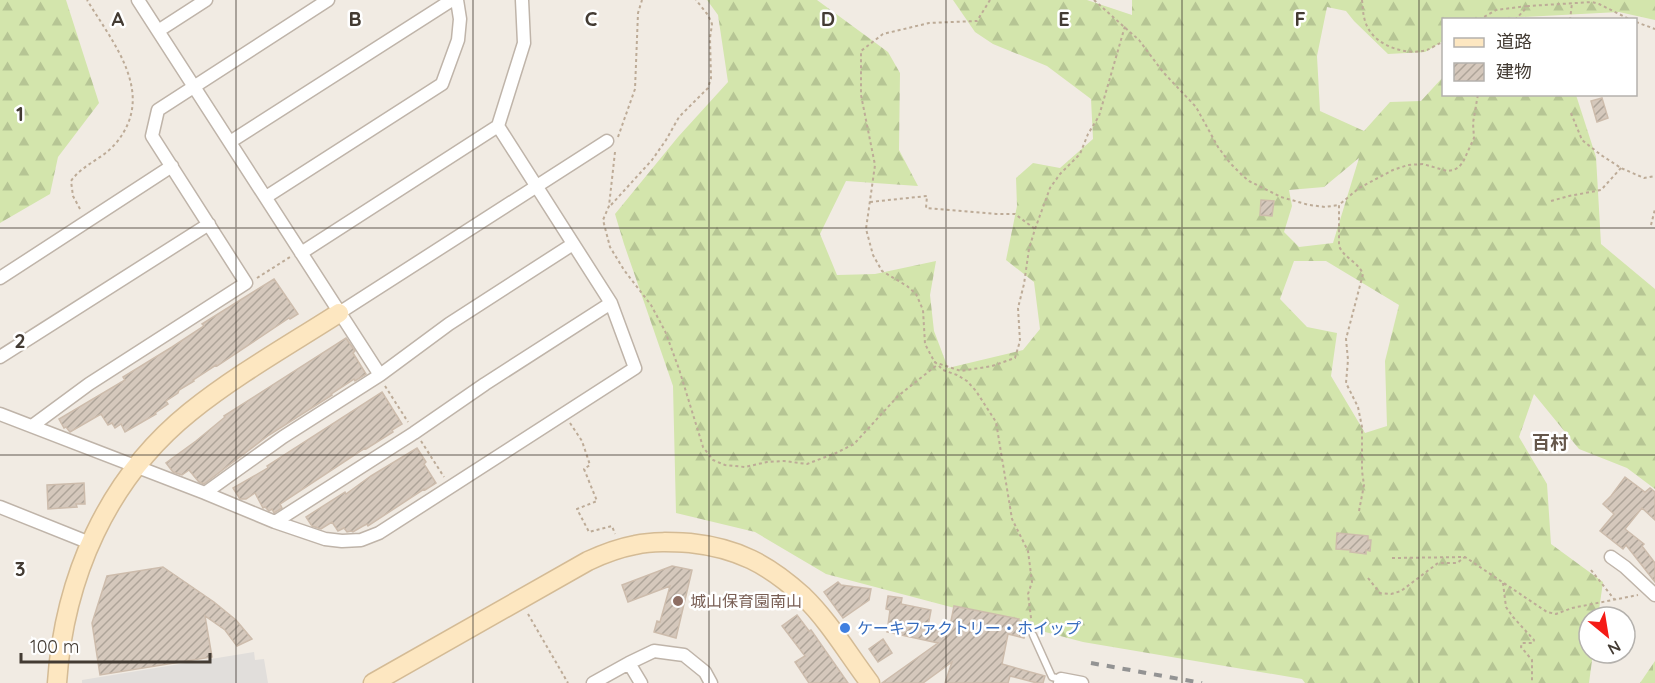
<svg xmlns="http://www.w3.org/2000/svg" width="1655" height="683" viewBox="0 0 1655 683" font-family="Quicksand,'Noto Sans JP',sans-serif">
	<defs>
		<pattern id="forest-firs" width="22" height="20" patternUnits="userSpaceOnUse" patternTransform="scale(1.5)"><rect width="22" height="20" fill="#d3e5ac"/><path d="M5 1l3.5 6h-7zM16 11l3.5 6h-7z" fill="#b6c594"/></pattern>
		<pattern id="cemetery-stones" width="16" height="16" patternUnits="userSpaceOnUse" patternTransform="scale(1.5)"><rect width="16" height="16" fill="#d3e5ac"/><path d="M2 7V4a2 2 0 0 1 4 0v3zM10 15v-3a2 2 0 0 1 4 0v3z" fill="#b6c594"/></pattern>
		<pattern id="building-hatch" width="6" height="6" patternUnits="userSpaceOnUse" patternTransform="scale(1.5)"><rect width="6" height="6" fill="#d5c8bc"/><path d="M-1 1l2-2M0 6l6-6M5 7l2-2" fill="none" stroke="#aea499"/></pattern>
	</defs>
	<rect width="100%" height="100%" fill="#f1ebe3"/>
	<!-- forest -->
	<path fill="url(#forest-firs)" fill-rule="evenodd" d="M0 0H66L99 103 58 157 50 194 0 223Z
		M707 0H817L888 52 900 73 899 150 918 186 846 181 820 234 837 275 875 274 936 261 930 295 934 331 948 368 1023 350 1040 329 1034 282 1006 260 1017 206 1016 178 1033 163 1060 168 1093 139 1091 99 1047 66 993 44 975 32 953 0H1087L1132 15V0H1655V20L1619 12 1503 18 1498 20H1444L1443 41 1425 52 1388 54 1354 21 1346 11 1327 7 1317 56 1320 111 1364 131 1390 102 1421 101 1443 77 1444 94 1576 95 1596 157 1601 244 1655 289V489L1627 468 1579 449 1534 394 1519 437 1547 484 1551 544 1603 582 1598 617H1589V653H1593L1589 683H1305L1302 679 1083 642 826 574 755 532 676 513 673 386 624 244 615 214 678 137 728 82 718 15ZM1359 158 1333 243 1299 247 1284 232 1292 206 1289 190 1324 187ZM1294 261H1326L1399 305 1385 361 1387 426 1365 433 1331 376 1337 333 1307 327 1280 299Z"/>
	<!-- cemetery -->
	<path fill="url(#cemetery-stones)" d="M1655 661V683H1640Z"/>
	<!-- parking -->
	<path fill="#e1dedb" d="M254 652 255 660 264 659 268 683H82V680Z"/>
	<!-- building -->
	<path fill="url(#building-hatch)" stroke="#cdbcac" stroke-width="1.5" d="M1602 98 1608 118 1597 122 1591 101Z
		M1261 200 1274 201 1272 216 1260 215Z
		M274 279 298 314 290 319 289 318 217 366 216 365 193 380 194 381 179 390 178 393 166 401 168 404 155 413 156 414 125 432 121 424 115 428 112 423 108 425 101 414 70 432 66 427 64 428 59 419 125 380 123 377 172 347 204 326 202 324Z
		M346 338 355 351 353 353 366 374 355 381 354 379 331 394 332 395 269 435 204 484 199 482 189 470 182 475 173 472 166 463 196 441 225 417 224 416Z
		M382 392 402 424 392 430 393 432 366 449 365 448 280 504 282 508 274 513 272 509 269 511 265 507 263 508 255 493 246 499H240L233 488 268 468 267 466Z
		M417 448 426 462 424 464 436 483 425 490 424 489 368 526 367 524 363 526 353 532 351 531 347 532 344 528 338 531 332 522 321 529 312 526 306 517 345 492 346 494 371 476Z
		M1625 477 1645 492 1650 488 1655 492V520L1642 508 1625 529 1644 544 1642 546 1655 563V582L1626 545 1623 549 1600 531 1614 514 1603 504 1611 496Z
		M84 483 85 504H76L77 507 48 509 47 485Z
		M1337 533 1368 536V540H1371L1370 551 1366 550V554L1350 552 1351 550 1336 549Z
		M672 566 692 570 676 638 654 632 657 621 660 622 670 586 628 602 622 585Z
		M163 567 214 602 236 620 252 639 237 646 225 630 205 616 212 657 100 675 92 623 107 576Z
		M838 582 841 585 871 589 869 600 843 618 824 592Z
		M888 596 902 598 901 604 931 610 928 626 939 629 949 631 954 606 1019 619 1018 621 1027 622 1024 638 1008 634 1002 664 1045 676 1043 683H1037L1010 676 1008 683H945L952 662 923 683H882L938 643 887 632 890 610 886 609Z
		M797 615 809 631 811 630 848 683H809L795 662 805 656 782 626Z
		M883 639 892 653 878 662 869 649Z"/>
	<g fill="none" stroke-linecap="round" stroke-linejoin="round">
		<!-- lane casing -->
		<g stroke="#bfb4a9" stroke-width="9">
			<path id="lane" d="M1033 635 1052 677 1061 679"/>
		</g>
		<!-- street casing -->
		<g stroke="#bfb4a9" stroke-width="15">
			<path id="street" d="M138 0 380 375
				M158 31 206 0
				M230 142 452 0
				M266 197 442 84 458 40 460 19 457 0
				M301 253 498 126 524 43 522 0
				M0 278 172 166
				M339 313 607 141
				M0 357 209 224
				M0 414 205 493 275 522 325 539 342 541 361 540 379 533 635 368 611 303 498 126
				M32 426 89 384 246 283 152 136 158 110 328 0
				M205 493 283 437 380 375 449 324 573 244
				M0 507 90 543
				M275 522 414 433 485 384 611 303
				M1611 557 1625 567 1655 595
				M629 663 641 683
				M593 683 629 663 654 651 684 655 705 672 711 683
				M1060 683 1061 679 1082 683"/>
		</g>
		<!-- secondary casing -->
		<g stroke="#d4bb95" stroke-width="21">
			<path id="secondary" d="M57 683C64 578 107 479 190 412 236 375 289 345 339 313
				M373 683 588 561C603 554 619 548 635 545 653 541 672 542 690 543 737 548 768 564 803 596 829 621 848 654 870 683"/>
		</g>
		<!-- path -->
		<path stroke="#bdab97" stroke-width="2" stroke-dasharray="3 3" stroke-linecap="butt" d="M990 0 977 21 929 23 883 34 861 51V95L875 165 866 229 873 255 882 271 907 286 916 294 923 310 925 344 934 361 943 370 957 375 967 381 976 391 996 422 1012 519 1028 551 1032 582 1028 594 1032 626
			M1094 0 1139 40 1163 72 1196 107 1218 147 1230 163 1243 176 1249 181 1281 197 1309 205 1325 207 1339 205
			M1362 0C1363 10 1363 19 1368 28 1377 46 1407 56 1427 50 1432 48 1438 44 1444 41
			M1479 20 1496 10 1527 6
			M1515 20 1528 6 1592 2 1599 4 1631 20
			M1570 20 1572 3
			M1636 22 1655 29
			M1571 113 1582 140 1601 155 1621 168 1644 178 1655 176
			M618 137 635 89 638 13 642 0
			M615 152 609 206 603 220 610 247 624 270 651 305 665 331 679 369 703 447 713 460 725 465 745 467 767 462 784 461 807 464 836 453 854 444 898 396 937 365
			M1551 201 1569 196 1601 190 1621 168
			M870 202 927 196 926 208 996 214H1015L1035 229
			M611 205 652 160 666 140 679 117 708 88 711 78 710 38 712 24 708 15 696 0
			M80 209 73 196 71 181C83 164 103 159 116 143 157 94 113 43 87 0
			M1651 225 1655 209
			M257 278 290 257
			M934 362 961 371 992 366 1015 358 1020 341 1018 308 1024 284 1029 249 1035 229 1050 188 1060 174 1080 154 1088 134 1099 116 1125 26
			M385 386 408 422
			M570 423 582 441 590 465 584 469 597 501 577 509 589 532 612 526 615 534
			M421 441 444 477
			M1359 511 1364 485 1362 471V427L1358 407 1346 383 1348 360 1346 339 1363 274C1358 262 1344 258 1339 246V205L1359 188 1393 170 1408 165 1423 164 1447 171 1454 170 1459 167 1463 162 1474 138 1473 123 1478 94
			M1392 558 1465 557 1547 612 1556 614 1572 608 1638 595
			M1591 570 1614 599
			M1368 578 1380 593 1391 594 1401 591 1438 563H1457L1465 557
			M1503 583 1506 607 1513 617 1534 640 1533 643H1522L1521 647 1532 660V683
			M528 614 568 683"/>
		<!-- lane -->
		<use href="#lane" stroke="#fff" stroke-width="6"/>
		<!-- street -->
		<use href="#street" stroke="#fff" stroke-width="12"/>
		<!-- secondary -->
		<use href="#secondary" stroke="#fde7c1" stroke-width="18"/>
		<!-- rail -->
		<path stroke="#939393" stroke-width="4" stroke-dasharray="8 8" stroke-linecap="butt" d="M1091 663 1202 683"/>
	</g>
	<!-- grid -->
	<path fill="none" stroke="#433b33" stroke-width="1.5" stroke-opacity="0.55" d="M236 0V683M473 0V683M709 0V683M946 0V683M1182 0V683M1419 0V683M0 228H1655M0 455H1655"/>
	<!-- markers -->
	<circle fill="#8d6e63" stroke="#fff" stroke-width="2" cx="678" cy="601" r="6"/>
	<circle fill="#3f7fe0" stroke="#fff" stroke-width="2" cx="845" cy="628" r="6"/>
	<g text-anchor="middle" stroke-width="5" stroke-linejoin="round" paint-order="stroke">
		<!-- education labels -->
		<g font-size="16" fill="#785e54" stroke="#fff" text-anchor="start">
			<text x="690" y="607">城山保育園南山</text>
		</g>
		<!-- shop labels -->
		<g font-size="16" fill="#366cbe" stroke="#fff" text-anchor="start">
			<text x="857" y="634">ケーキファクトリー・ホイップ</text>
		</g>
		<!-- neighbourhood labels -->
		<g font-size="18" font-weight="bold" fill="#65574b" stroke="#fff">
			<text x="1550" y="449">百村</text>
		</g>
	</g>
	<g font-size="20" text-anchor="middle" font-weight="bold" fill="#433b33" stroke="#fff" stroke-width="5" stroke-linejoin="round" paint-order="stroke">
		<text x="118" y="26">A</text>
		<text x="355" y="26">B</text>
		<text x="591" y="26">C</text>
		<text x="828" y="26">D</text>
		<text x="1064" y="26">E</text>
		<text x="1300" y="26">F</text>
		<text x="20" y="121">1</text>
		<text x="20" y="348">2</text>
		<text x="20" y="576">3</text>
	</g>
	<!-- legend -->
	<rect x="1442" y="18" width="195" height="78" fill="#ffffff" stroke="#b4b1ad" stroke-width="1.5"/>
	<rect x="1454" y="38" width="30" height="9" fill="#fde7c1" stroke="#b4b1ad" stroke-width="1.5"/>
	<text x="1496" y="48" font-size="18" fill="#433b33">道路</text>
	<rect x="1454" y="63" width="30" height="18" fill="url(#building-hatch)" stroke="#b4b1ad" stroke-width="1.5"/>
	<text x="1496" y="78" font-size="18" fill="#433b33">建物</text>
	<!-- north arrow -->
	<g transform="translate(1607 635) rotate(150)"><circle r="28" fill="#ffffff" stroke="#b4b1ad" stroke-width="1.5"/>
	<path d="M0-4.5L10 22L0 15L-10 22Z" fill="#f51b16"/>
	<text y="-9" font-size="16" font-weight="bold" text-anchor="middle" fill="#433b33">N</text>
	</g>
	<!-- scale -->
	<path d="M21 653v9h189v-9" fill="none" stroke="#433b33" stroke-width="3"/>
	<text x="30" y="653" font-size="18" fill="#433b33" stroke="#ffffff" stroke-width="4.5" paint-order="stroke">100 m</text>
</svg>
